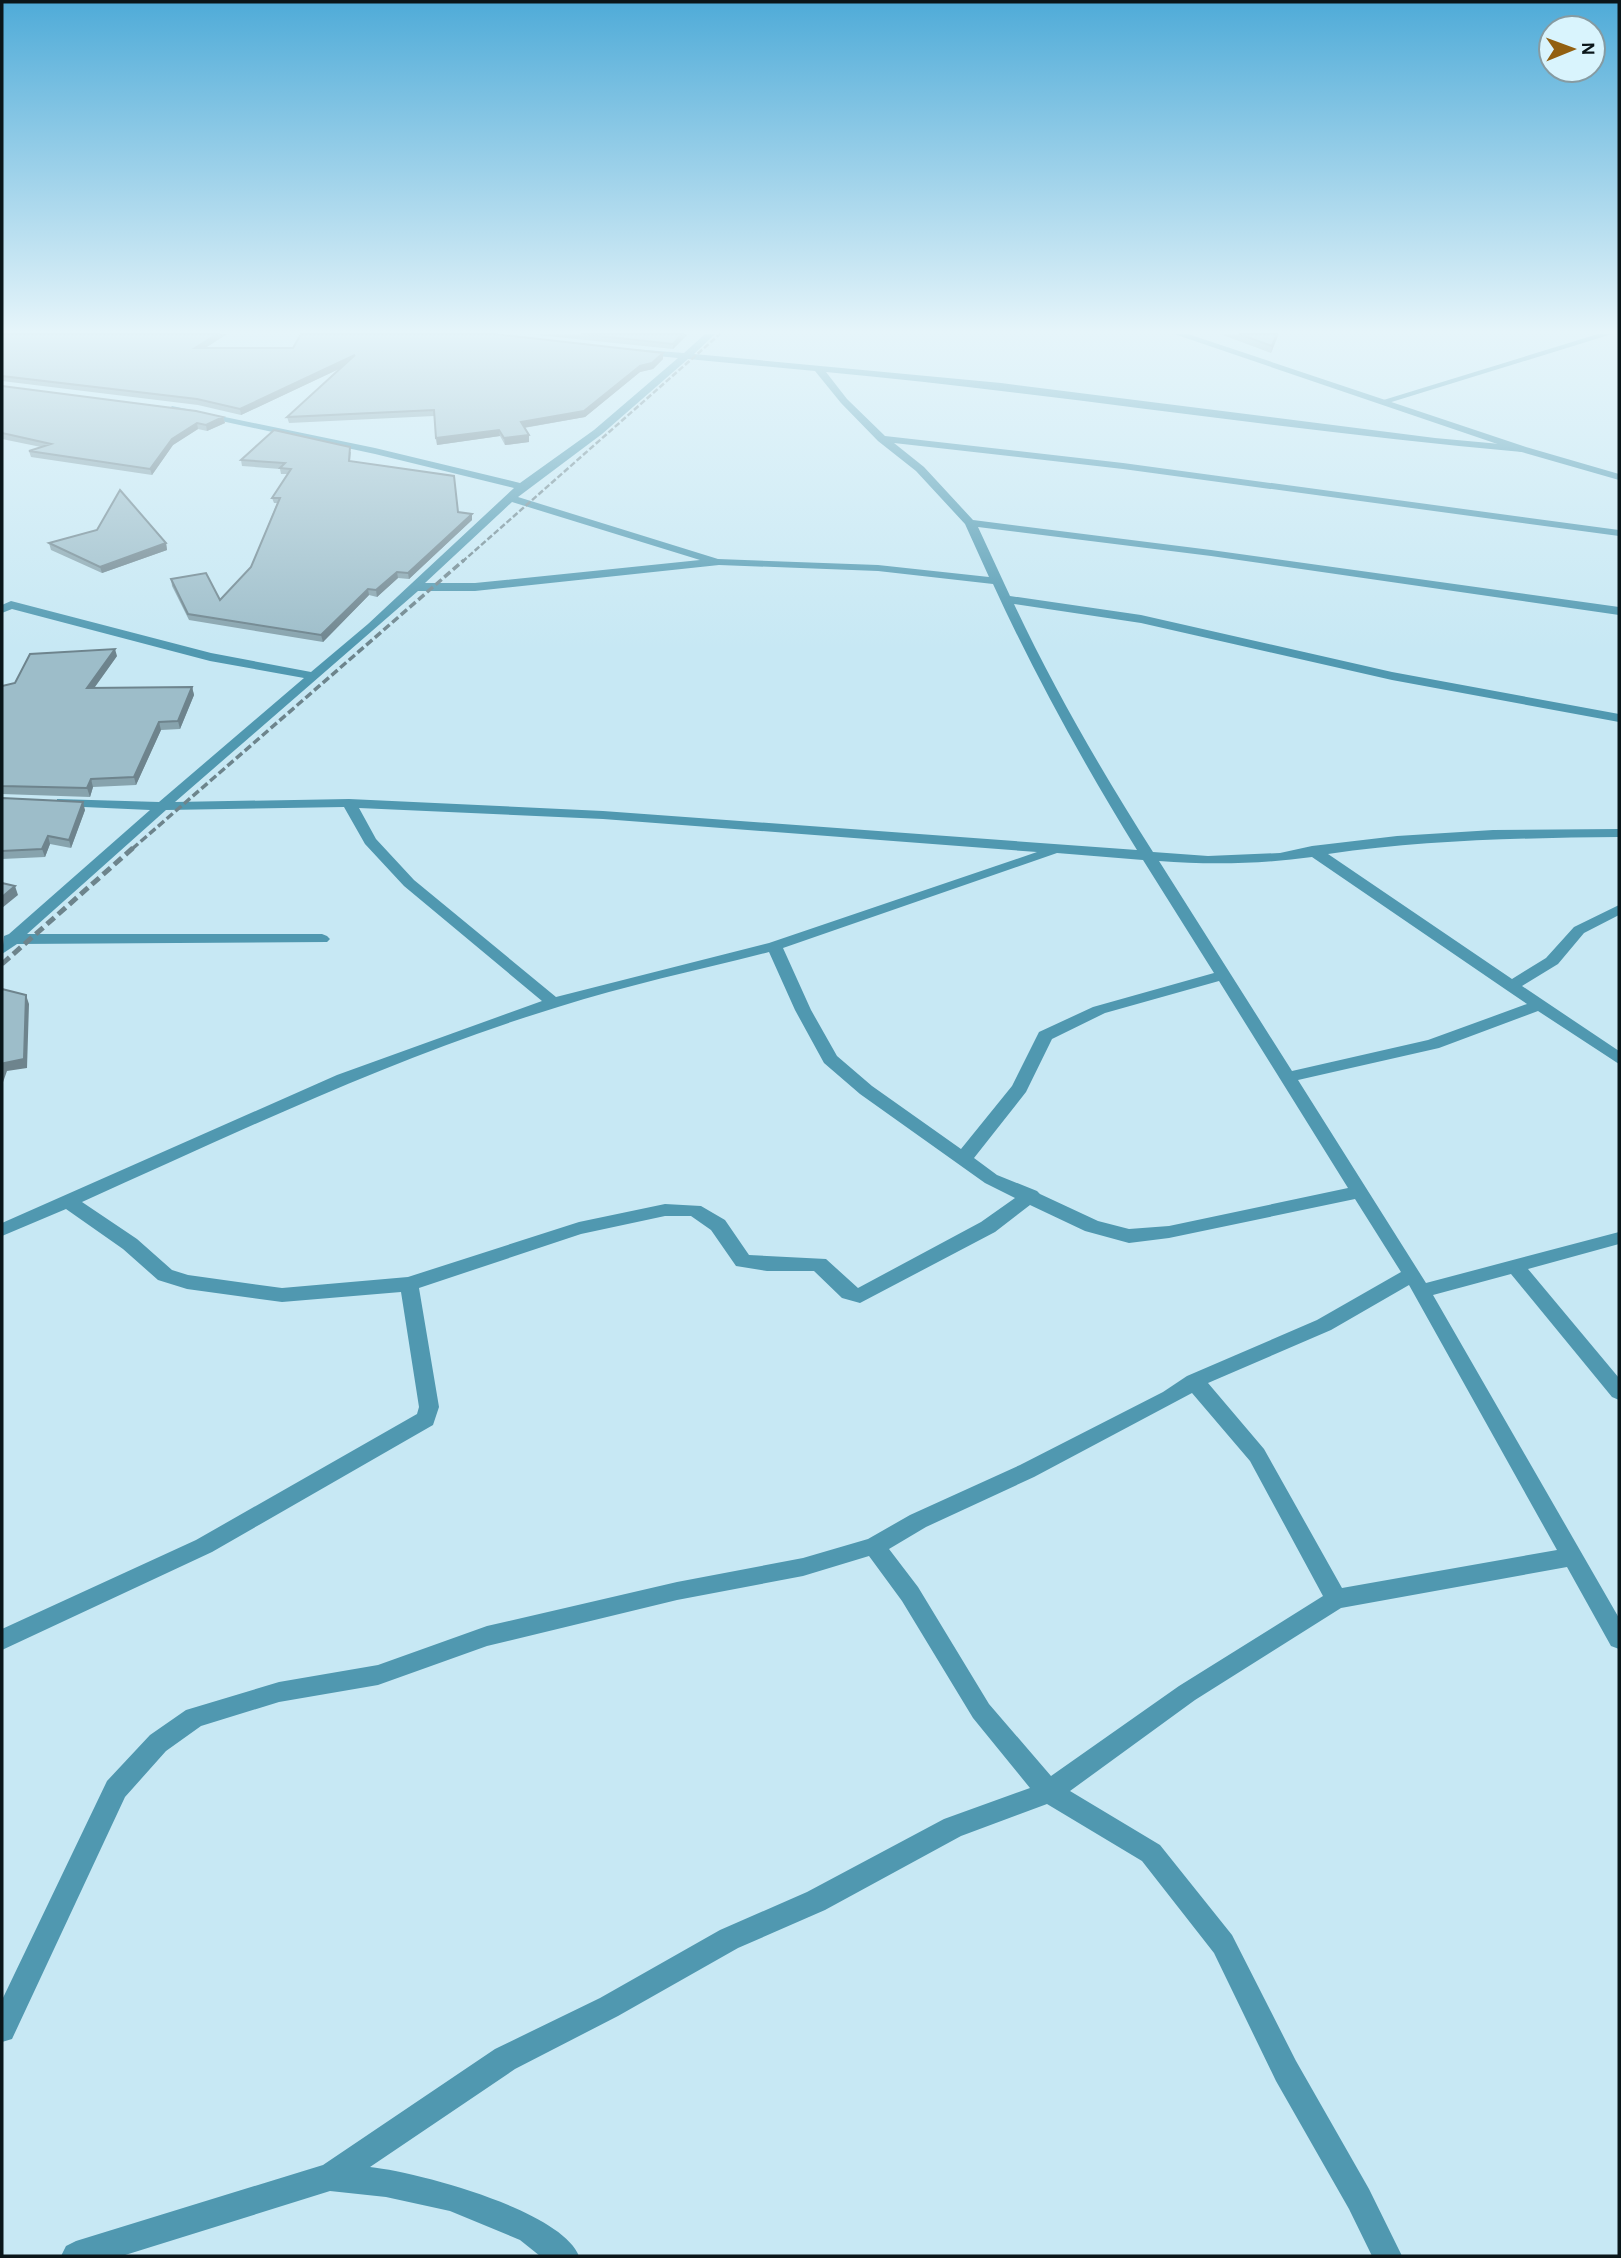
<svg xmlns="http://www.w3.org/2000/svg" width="1621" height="2258" viewBox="0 0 1621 2258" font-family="'Alegreya Sans',sans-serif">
	<rect width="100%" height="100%" fill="#c7e8f4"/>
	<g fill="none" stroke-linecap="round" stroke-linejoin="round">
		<!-- minor -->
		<path fill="#5098b0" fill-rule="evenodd" d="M705 334H715L694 354 1001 383 1435 438 1522 446 1527 449 1522 452C1289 431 1059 394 826 372L847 399 885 436 1123 463 1619 530V536L1123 469 894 443 924 467 973 520 1211 550 1619 607V615L1211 556 978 527 1010 596 1141 615 1392 672 1619 714V722L1392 680 1141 623 1014 604C1054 689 1102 772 1153 852L1208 856 1280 853 1312 846 1397 836 1493 830 1619 829V837C1521 838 1425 840 1328 854L1512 979 1546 958 1574 927 1619 905V915L1584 933 1558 964 1522 986 1619 1051V1064L1538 1011 1439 1048 1298 1080 1426 1283 1619 1232V1244L1528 1269 1619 1378V1400L1612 1397 1511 1274 1433 1295 1619 1618V1649L1611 1646 1567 1567 1341 1608 1195 1700 1070 1791 1160 1845 1232 1935 1296 2061 1369 2189 1402 2256H1372L1349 2209 1276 2081 1214 1953 1142 1861 1047 1804 961 1836 825 1910 738 1948 618 2016 515 2069 370 2167C417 2172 561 2210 579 2256H540L520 2240 450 2211 386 2197 330 2191 122 2256H61L66 2246 76 2241 323 2165 495 2049 600 1998 720 1930 807 1892 944 1819 1030 1788 973 1718 902 1601 869 1556 803 1576 677 1600 487 1646 378 1685 279 1702 201 1726 166 1751 125 1797 12 2039 2 2042V2000L107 1781 150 1735 186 1710 279 1682 378 1665 487 1626 677 1582 803 1558 868 1539 910 1515 1020 1465 1163 1392 1187 1376 1317 1320 1401 1272 1355 1199 1169 1238 1129 1243 1085 1231 1030 1205 995 1232 860 1303 842 1298 814 1271H767L736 1266 711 1230 691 1216H665L581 1234 419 1288 439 1407 433 1425 212 1552 2 1650V1629L196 1540 417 1414 419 1407 401 1292 282 1302 187 1289 158 1280 123 1249 66 1209 2 1236V1223L337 1075 542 1001 404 886 365 844 344 807 166 810 27 934H322L327 936 330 939 327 942 17 944 2 954 4 936 9 934 150 810 62 806 57 805V799L159 802 304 678 210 661 12 609 2 613V605L11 601 211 653 311 672 368 624 514 488 375 454 175 411 170 408 172 406 375 448 520 483 594 430 678 358 636 354 633 353V349L684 353ZM688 359 815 371 841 403 878 441 916 471 965 524 989 577 878 565 718 559 518 497 602 434ZM512 502 700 560 475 583H425ZM719 565 878 571 993 584C1035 676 1084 764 1137 850L603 811 349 799 175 802 418 591H475ZM359 808 603 819 1037 852 769 943 556 997 414 880 376 839ZM1057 853 1143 860 1214 973 1093 1007 1039 1032 1012 1086 961 1149 872 1086 837 1056 811 1010 783 948ZM1312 857 1505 989 1527 1004 1428 1040 1292 1071 1159 861C1210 865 1261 864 1312 857ZM769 952 795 1010 824 1063 860 1094 985 1183 1015 1198 981 1222 858 1288 826 1259 749 1255 725 1220 701 1206 665 1204 579 1222 408 1277 282 1288 188 1275 172 1270 137 1239 82 1202C238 1132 394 1057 558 1007 627 985 699 970 769 952ZM1219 981 1348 1188 1169 1226 1129 1229 1098 1221 1040 1194 1037 1191 997 1175 974 1158 1026 1092 1052 1039 1105 1013ZM1409 1285 1557 1550 1342 1588 1264 1449 1208 1383 1331 1330ZM1192 1393 1250 1461 1323 1596 1179 1686 1051 1776 989 1704 918 1587 889 1549 926 1527 1034 1477Z
			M1598 334H1612L1385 404 1377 402Z"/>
		<!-- tertiary -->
		<path fill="#5098b0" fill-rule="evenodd" d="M1174 334H1188L1526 447 1619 474V480L1518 451Z"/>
		<!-- rail-far2 -->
		<path stroke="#6d848c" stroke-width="2.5" stroke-dasharray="6 2.5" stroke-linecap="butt" d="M462 562 720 334"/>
		<!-- rail-far1 -->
		<path stroke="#6d848c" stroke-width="3.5" stroke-dasharray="8 3.5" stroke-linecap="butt" d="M132 849 464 560"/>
		<!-- rail -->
		<path stroke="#6d848c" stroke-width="5" stroke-dasharray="10 5" stroke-linecap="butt" d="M2 964 134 847"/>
	</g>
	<!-- wall -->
	<path fill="#87a3ad" d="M2 334H227L205 348 663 353V359L653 369 640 372 585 417 524 428 529 442 505 445 500 436 437 445 434 416 289 423 287 417 341 368 241 415 198 405 2 381Z
		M527 334H688L673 349Z
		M1220 334H1279L1271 353Z
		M2 386 223 417 225 423 207 431 198 429 173 445 152 475 31 457 29 451 41 447 2 439Z
		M351 452 350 461 472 520 409 579 398 578 377 597 369 595 323 642 189 620 172 586 171 579 220 600 251 567 277 503H274L272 498 288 474H281L280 469 242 466 241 460Z
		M49 543H166L167 550 102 573 51 550Z
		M117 656 95 687H192L194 695 180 729 161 730 136 785 93 787 90 797 2 794V686Z
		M2 798 85 810 71 848 50 844 45 857 2 859Z"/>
	<!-- shaded-wall -->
	<path fill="#6e848d" d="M217 334H227L196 354 195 348Z
		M682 334H688L673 349V344Z
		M1277 334 1278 335 1271 353 1272 346Z
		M663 353V359L653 369 640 372 585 417 522 428 521 422Z
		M355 355 356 361 241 415 240 409Z
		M223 417 225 423 207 431 206 425Z
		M197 423 198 429 173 445 152 475 150 469 172 439Z
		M499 430 500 436 437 445 436 438Z
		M529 435V442L505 445 504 438Z
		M472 514V520L409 579 408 573Z
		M166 543 167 550 102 573 100 567Z
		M397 572 398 578 377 597 376 590Z
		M368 589 369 595 323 642 321 635Z
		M115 649 117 656 89 695 87 688Z
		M192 687 194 695 180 729 178 721Z
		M159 722 161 730 136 785 134 777Z
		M91 779 93 787 90 797 87 788Z
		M83 802 85 810 71 848 69 840Z
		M48 836 50 844 45 857 42 849Z
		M15 886 18 895 2 908V897Z
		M26 995 29 1004 27 1068 7 1071 2 1085V1069Z"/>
	<!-- building -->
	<path fill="#9dbdc9" stroke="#6e848d" stroke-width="2" d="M2 334H217L195 348H293L301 334H495L663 353 652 363 640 366 584 411 521 422 529 435 504 438 499 430 436 438 434 410 287 417 355 355 240 409 197 399 2 376Z
		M581 334H682L673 344Z
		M1239 334H1277L1272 346Z
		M2 386 196 411 223 417 206 425 197 423 172 439 150 469 29 451 51 444 2 433Z
		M274 430 350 447 349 461 454 476 458 512 472 514 408 573 397 572 376 590 368 589 321 635 188 614 171 579 206 573 220 600 251 567 280 498H272L291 469 280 468 285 463 241 460Z
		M120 490 166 543 100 567 49 543 97 530Z
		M115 649 87 688 192 687 178 721 159 722 134 777 91 779 87 788 2 786V686L15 683 30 654Z
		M2 798 83 802 69 840 48 836 42 849 2 851Z
		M2 883 15 886 2 897Z
		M2 989 26 995 24 1059 4 1063 2 1069Z"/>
	<!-- sky -->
	<linearGradient id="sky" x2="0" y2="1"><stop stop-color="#4fabd8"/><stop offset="0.51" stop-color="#e6f5fa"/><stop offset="1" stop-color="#e6f5fa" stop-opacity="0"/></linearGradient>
	<rect width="1621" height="650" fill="url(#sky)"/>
	<!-- border -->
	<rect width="1621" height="2258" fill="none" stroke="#0a161a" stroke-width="7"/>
	<!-- north arrow -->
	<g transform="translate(1572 49) rotate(89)"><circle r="33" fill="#d9f4fd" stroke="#869ba2" stroke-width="2"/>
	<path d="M0-5L12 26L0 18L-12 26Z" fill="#926011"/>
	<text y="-10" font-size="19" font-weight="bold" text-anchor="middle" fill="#0a161a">N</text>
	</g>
</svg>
